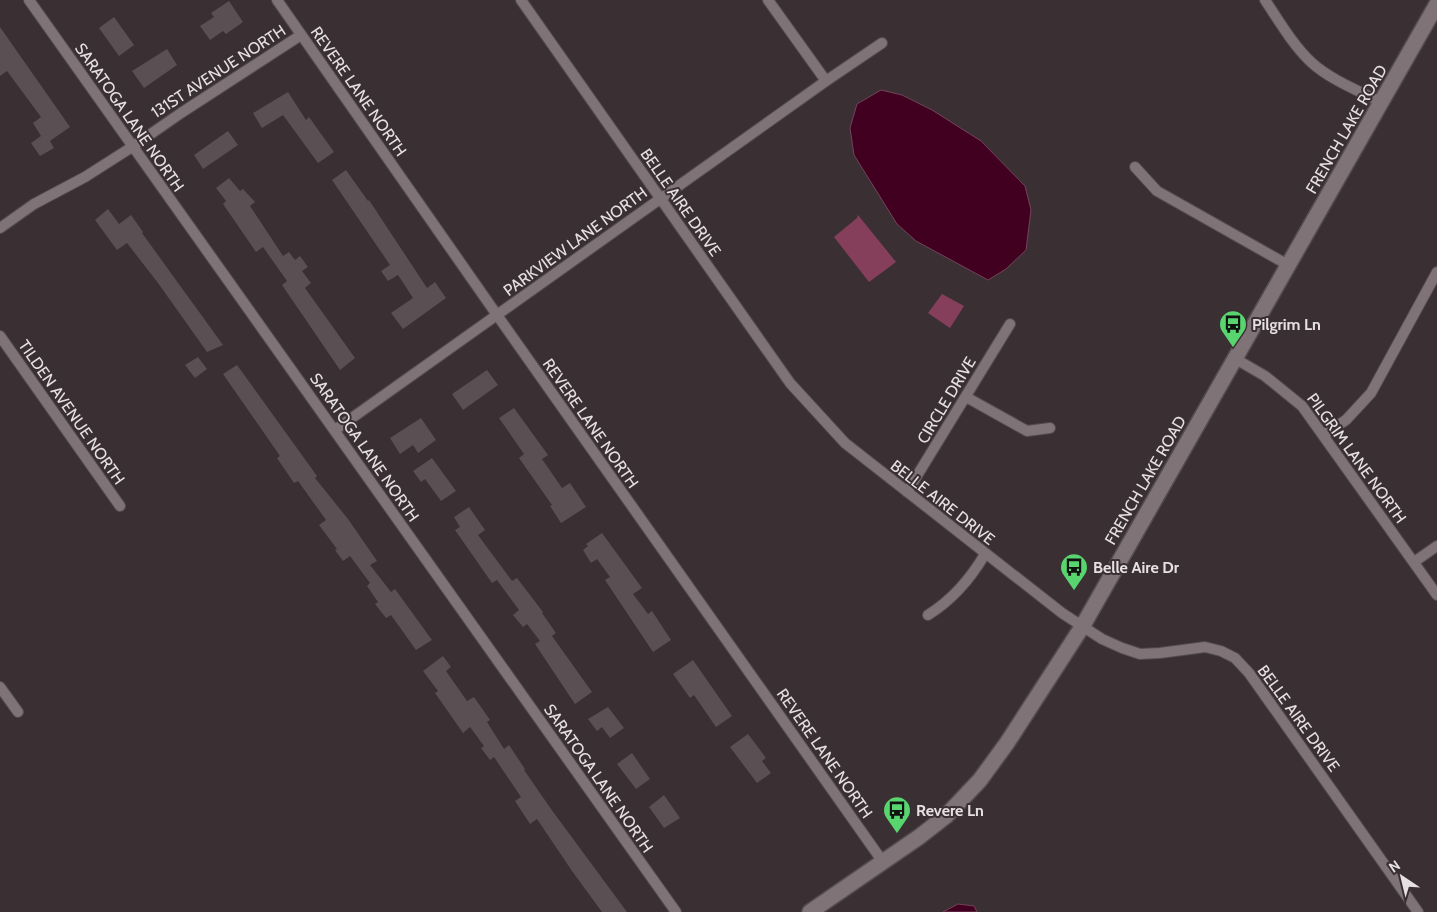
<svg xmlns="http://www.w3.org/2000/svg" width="1437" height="912" viewBox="0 0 1437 912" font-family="Cabin,sans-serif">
	<rect width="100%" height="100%" fill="#3a3033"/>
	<!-- green -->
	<path fill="#863f5b" d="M858 215 896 262 869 282 834 237 857 218Z
		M942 294 964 306 950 328 928 313Z"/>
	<!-- water -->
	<path fill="#410020" stroke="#73435a" d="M881 90 902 95 932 110 981 141 1025 186 1031 210 1026 250 1006 269 988 280 916 241 897 224 854 155 850 128 857 104Z
		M958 904 974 906 977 912H943Z"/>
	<!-- building -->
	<path fill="#5a4f52" d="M229 1 243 22 226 34 223 31 210 40 200 26 214 17 211 13Z
		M114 17 134 45 119 56 99 28Z
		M0 27 70 127 50 141 54 148 40 156 31 143 41 136 33 123 41 117 7 71 0 76Z
		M167 49 177 65 144 88 132 71Z
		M288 92 306 120 309 117 334 152 318 163 283 115 262 128 253 113Z
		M228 131 238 145 203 169 194 155Z
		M346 170 368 201 369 200 427 288 435 282 446 298 403 329 391 313 413 298 398 275 388 281 381 271 390 265 332 180Z
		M229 178 240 191 243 189 255 202 250 206 283 256 289 252 295 260 300 256 308 267 302 271 311 283 305 288 355 358 340 370 282 285 287 281 263 247 256 252 223 204 226 201 216 188Z
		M108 209 119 224 131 215 143 232 142 233 223 345 207 352 158 283 127 243 117 250 95 220Z
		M198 357 207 369 195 378 185 365Z
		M237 365 317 476 315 478 348 519 377 561 370 565 391 592 395 589 432 640 416 650 391 615 386 618 375 604 378 602 367 586 370 583 350 556 343 561 335 550 337 549 319 525 326 520 298 481 294 483 277 458 280 456 223 374Z
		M487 370 498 385 463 410 452 394Z
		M514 408 548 455 542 459 562 488 570 483 586 507 561 523 550 506 552 505 519 458 524 454 499 418Z
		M421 418 436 440 418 453 413 445 400 454 390 438Z
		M432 458 456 491 441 501 425 479 421 482 413 471Z
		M469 507 485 530 478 535 512 581 517 578 543 612 542 613 556 633 552 636 592 692 575 704 535 644 540 641 527 624 523 627 513 615 519 610 497 580 492 583 455 530 460 527 454 517Z
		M602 533 642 588 633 594 648 614 652 611 671 640 653 652 605 580 610 577 597 559 591 563 583 550 588 546 586 544Z
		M443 656 451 667 446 671 467 701 474 697 490 720 487 722 504 749 509 745 525 769 524 770 551 809 627 912H602L572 871 537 819 530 824 515 801 521 797 494 757 490 760 481 748 484 746 470 727 463 733 435 693 438 691 423 671Z
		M693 660 732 716 716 727 694 695 690 698 673 674Z
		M608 707 624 728 610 738 602 727 597 731 588 719Z
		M748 734 766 758 762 761 771 773 757 783 730 747Z
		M632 753 650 779 636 789 617 764Z
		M664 795 680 818 664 828 649 807Z"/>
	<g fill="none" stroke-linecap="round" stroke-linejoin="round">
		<!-- street casing -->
		<g stroke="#544c4f" stroke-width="12">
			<path id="street" d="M29 0 676 912
				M277 0 497 315 883 862
				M521 0 790 383 845 443 1062 613 1102 639 1122 648 1140 654 1160 653 1205 647 1221 651 1235 658 1249 673 1418 912
				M768 0 826 81
				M1265 0C1279 21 1293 45 1311 62 1329 79 1359 91 1381 102
				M1135 167 1157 191 1288 265
				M0 228 34 204 85 177 132 147 181 113 301 35
				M0 336 120 506
				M1234 358 1265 376 1302 406 1437 595
				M966 397 1027 431 1050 428
				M335 430 826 81 882 43
				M1323 435 1346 420 1371 393 1437 272
				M907 492 1010 324
				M1414 562 1437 546
				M928 615C952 600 971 578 985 554
				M0 687 18 712"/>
		</g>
		<!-- secondary casing -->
		<g stroke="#544c4f" stroke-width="18">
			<path id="secondary" d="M810 912 919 837 946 816 980 780 1007 743 1082 627 1437 4"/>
		</g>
		<!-- street -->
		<use href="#street" stroke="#7f7377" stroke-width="10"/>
		<!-- secondary -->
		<use href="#secondary" stroke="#7f7377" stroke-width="15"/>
	</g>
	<!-- icons -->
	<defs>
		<g id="bus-pin" transform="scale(1.4375)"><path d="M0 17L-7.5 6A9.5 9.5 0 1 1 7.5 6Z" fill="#59d56f" stroke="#3a3033"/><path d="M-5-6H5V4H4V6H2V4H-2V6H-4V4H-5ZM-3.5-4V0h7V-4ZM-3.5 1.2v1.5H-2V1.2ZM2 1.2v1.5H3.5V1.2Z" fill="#111"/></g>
	</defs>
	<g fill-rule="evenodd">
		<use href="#bus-pin" x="1233" y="324"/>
		<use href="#bus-pin" x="1074" y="567"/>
		<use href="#bus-pin" x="897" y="810"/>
	</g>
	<g text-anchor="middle" stroke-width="4" stroke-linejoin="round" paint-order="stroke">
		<!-- street labels -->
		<g font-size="16" fill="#e7e0e2" stroke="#3a3033">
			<text transform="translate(218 71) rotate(-33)" y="6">131ST AVENUE NORTH</text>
			<text transform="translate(359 91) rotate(55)" y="6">REVERE LANE NORTH</text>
			<text transform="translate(130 117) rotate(55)" y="6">SARATOGA LANE NORTH</text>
			<text transform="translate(1346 129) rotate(-60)" y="6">FRENCH LAKE ROAD</text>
			<text transform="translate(681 202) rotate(55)" y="6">BELLE AIRE DRIVE</text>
			<text transform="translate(575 241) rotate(-36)" y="6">PARKVIEW LANE NORTH</text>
			<text transform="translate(946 400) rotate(-59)" y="6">CIRCLE DRIVE</text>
			<text transform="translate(72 412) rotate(55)" y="6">TILDEN AVENUE NORTH</text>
			<text transform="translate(591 423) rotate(55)" y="6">REVERE LANE NORTH</text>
			<text transform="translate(365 447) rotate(55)" y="6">SARATOGA LANE NORTH</text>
			<text transform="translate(1357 458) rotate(54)" y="6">PILGRIM LANE NORTH</text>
			<text transform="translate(1145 480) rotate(-60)" y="6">FRENCH LAKE ROAD</text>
			<text transform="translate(943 502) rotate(38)" y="6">BELLE AIRE DRIVE</text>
			<text transform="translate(1299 718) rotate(54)" y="6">BELLE AIRE DRIVE</text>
			<text transform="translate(825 753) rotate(55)" y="6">REVERE LANE NORTH</text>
			<text transform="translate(599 778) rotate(55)" y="6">SARATOGA LANE NORTH</text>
		</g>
		<!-- poi labels -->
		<g font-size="16" font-weight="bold" fill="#e7e0e2" stroke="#3a3033" text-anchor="start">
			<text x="1252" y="330">Pilgrim Ln</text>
			<text x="1093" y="573">Belle Aire Dr</text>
			<text x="916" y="816">Revere Ln</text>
		</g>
	</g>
	<!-- north arrow -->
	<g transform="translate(1402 877) rotate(325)" stroke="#3a3033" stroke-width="4" paint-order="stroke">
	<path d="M0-4L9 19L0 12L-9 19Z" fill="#e7e0e2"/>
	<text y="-8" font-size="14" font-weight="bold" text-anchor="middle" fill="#e7e0e2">N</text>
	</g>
</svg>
